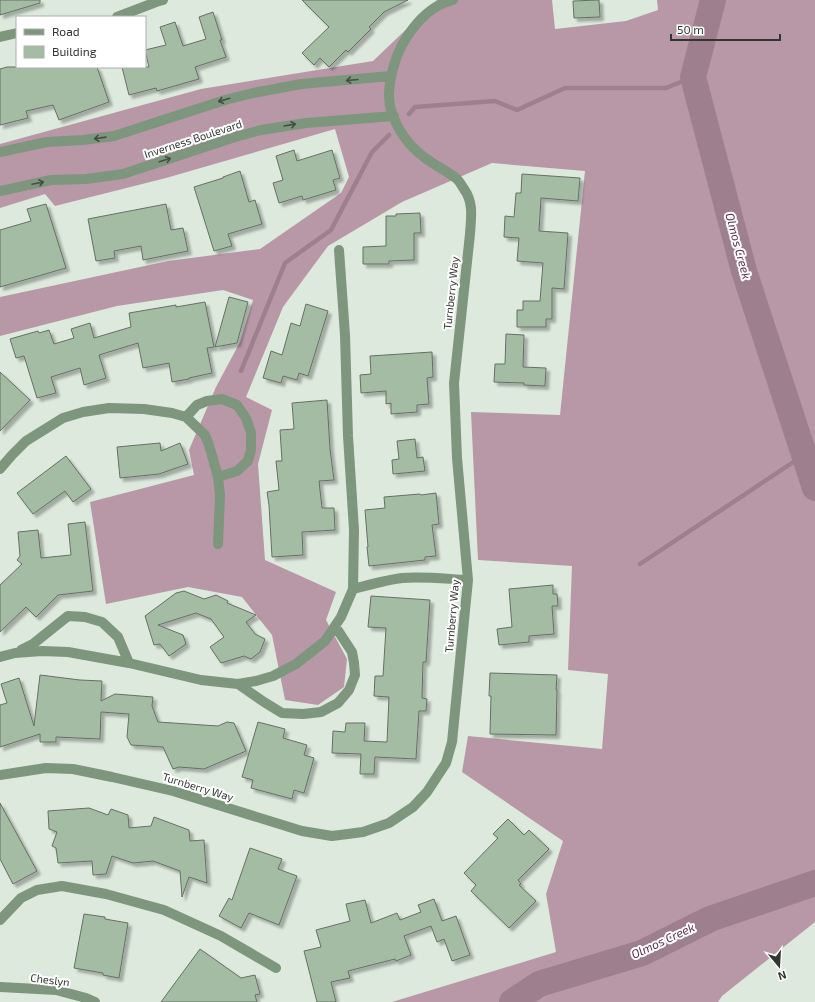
<svg xmlns="http://www.w3.org/2000/svg" width="815" height="1002" viewBox="0 0 815 1002" font-family="'Exo 2',sans-serif">
	<defs>
		<filter id="shadow"><feDropShadow dx="3.5" dy="3.5" stdDeviation="1" flood-color="#0004"/></filter>
	</defs>
	<rect width="100%" height="100%" fill="#dde9dc"/>
	<!-- forest -->
	<path fill="#b898a7" d="M437 0H552L555 29 626 21 658 10 657 0H815V922L722 996 718 1002H392L556 952 546 894 563 841 462 772 468 736 602 749 608 674 568 670 572 566 478 560 471 412 560 415 585 171 492 163 402 202 328 246 283 307 246 397 272 410 258 464 265 560 336 592 326 620 347 659 344 687 318 705 285 700 272 635 242 597 188 587 106 604 90 502 194 475 189 450 216 387 240 342 253 300 223 290 117 306 0 336V297L168 261 260 249 341 193 349 177 335 129 166 178 55 206 45 194 0 208V144L201 89 373 61Z"/>
	<g fill="none" stroke-linecap="round" stroke-linejoin="round">
		<!-- stream -->
		<path stroke="#9e7f8e" stroke-width="4.5" d="M409 114 415 107 495 101 517 110 565 88H666L693 77
			M241 371 285 263 331 230 372 152 389 135
			M640 564 804 455"/>
		<!-- river -->
		<path stroke="#9e7f8e" stroke-width="26" d="M713 0 693 77 744 271 815 488
			M512 1002 539 984 642 953 710 919 815 883"/>
	</g>
	<!-- building -->
	<path fill="#a4bca3" stroke="#657065" filter="url(#shadow)" d="M0 0H40V3L0 15Z
		M302 0H408L384 12 369 27 371 29 348 52 346 50 329 67 320 58 314 65 302 53 329 27Z
		M599 0 600 17 574 18 573 1Z
		M213 12 222 40H220L226 57 195 67 199 79 157 91 156 88 129 95 122 67H149L145 50 166 45 160 27 175 22 183 46 206 39 199 17Z
		M7 67H97L109 102 59 120 53 105 26 111 28 118 0 125V69Z
		M294 150 297 161 332 150 340 178 333 180 336 190 303 200 302 196 279 203 273 183 283 180 276 156Z
		M240 171 249 202 255 200 262 224 228 234 232 246 214 251 194 187 223 178V177Z
		M522 174 580 178 578 201 541 198 539 231 568 233 564 289 552 288V319H546V327H517V310H523V301H540L543 263 517 261 519 238 504 237 505 216 514 217 516 193H521Z
		M46 204 66 268 0 287V230L31 221 27 209Z
		M166 204 171 230 183 228 188 251 143 260 141 246 114 251 115 258 96 261 88 219Z
		M420 213 421 233H414V260L389 261V264H363V247L386 246V216H396V214Z
		M229 297 248 302 237 343 215 347Z
		M205 302 214 347 207 348 212 373 189 378V379L172 382 169 363 143 368 138 343 99 355 106 378 84 385 80 368 51 377 56 393 37 398 24 356 16 358 10 339 38 331 39 333 49 330 54 344 74 338 71 329 90 323 94 338 131 327 129 313 176 305V307Z
		M306 304 328 311 308 376 299 373 297 380 283 376 281 383 263 378 271 351 282 355 291 323 300 326Z
		M506 334 524 335 523 367 546 368 545 386 524 385V383L494 382 495 364H505Z
		M432 352 433 377 427 378 429 404 417 405V412L391 414V403L386 404V391L361 393 360 375 371 374 370 356Z
		M0 372 30 400 0 431Z
		M327 400 330 449 334 480 319 481 322 508H334L335 530 302 532 303 555 272 557 269 505 267 492 279 490 276 461H282L280 430 294 429 292 403Z
		M415 439 417 458 423 457 425 471 393 474 392 460 399 459 397 441Z
		M160 443 161 451 180 443 188 464 159 474 120 478 117 447Z
		M66 456 91 489 73 502 65 491 33 514 17 493Z
		M436 493 439 524 432 525 436 556 425 557V560L369 566 367 547H368L365 510 385 508 384 497 420 494 421 495Z
		M85 522 93 591 58 595 36 617 26 607 0 632V585L22 564 17 560 20 556 18 532 38 530 41 558 71 555 68 524Z
		M553 585V594H557L558 606H552L554 634 529 636V642L499 645 497 629 512 627 509 589Z
		M184 591 204 599 216 595 228 601 227 603 256 615 246 622 255 634 265 639 260 652 251 659 244 656 221 663 210 647 224 637 211 619 196 613 158 625 183 635 186 644 169 656 160 644 154 645 145 616 176 593Z
		M371 596 430 600 426 662H423L422 698 427 699 426 711H419L416 759 375 757 374 774H360L361 754 332 753 333 731 345 732 346 723H365L364 741 387 742 389 697 374 696 375 676H383L386 628 368 627Z
		M490 673 557 675 556 690H557L556 735 490 734 491 696H489Z
		M40 675 80 680 102 681 101 701 115 694 153 697 152 706 158 722 218 726 227 722 234 723 246 751 204 769 179 767 173 769 163 747 131 745 127 737 129 714 101 712 100 739 56 737V742H40V734L0 747V705L7 703 1 684 19 678 34 726Z
		M258 722 285 729 283 738 307 745 304 755 314 758 304 793 294 790 292 799 251 788 253 780 242 777Z
		M0 803 37 871 13 884 0 859Z
		M89 808 108 815 111 809 128 815 129 828 151 826 154 817 189 830 190 841 204 840 207 883 189 877 182 897 180 871 153 861 133 863 112 856 106 874 93 875 92 861 58 863 56 848 52 846 57 832 49 829 48 811Z
		M508 819 524 835 529 830 549 849 518 880 521 884 519 885 536 901 509 928 471 891 476 885 464 873 498 838 493 834Z
		M250 848 282 859 278 869 297 876 279 925 249 913 241 928 219 916 229 898 232 900Z
		M434 899 442 921 456 916 470 955 452 961 444 939 437 942 431 926 404 936 411 955 396 961 395 959 348 971 350 978 331 982 336 1002H317L304 951 321 947 316 930 350 921 346 904 365 900 371 923 397 913 400 920 421 912 418 905Z
		M84 914 105 917V919L128 923 119 978 103 975V973L74 968Z
		M200 949 241 978 255 975 260 994 255 995 257 1002H161Z"/>
	<g fill="none" stroke-linecap="round" stroke-linejoin="round">
		<!-- minor -->
		<path stroke="#7d967d" stroke-width="10" d="M117 17 156 2 163 0
			M0 37 17 33
			M0 152 47 142 83 140 114 136 225 100 253 93 301 84 391 76
			M0 191 51 180 86 179 123 174 235 137 261 130 306 123 394 116
			M186 417 197 405 207 401 222 399 237 405 246 418 251 433V450L248 461 237 471 218 477
			M0 469 12 455 26 441 63 418 83 412 109 408 144 409 172 413 186 417 205 435 209 445 218 477 220 495 218 544
			M353 589C369 585 386 580 402 578 423 576 447 579 468 580
			M21 650 33 644 68 616 85 617 102 622 118 637 129 663
			M0 657 15 653 42 651 68 652 129 663 201 680 238 684 256 681 273 676 296 664 325 641 341 617 353 589 354 530 348 436 345 335 339 250
			M238 684 264 702 282 713 303 714 321 712 338 703 349 690 355 675 354 663 352 652 335 626
			M0 775 46 768 73 769 112 777 173 791 302 831 332 836 363 832 389 823 413 807 427 792 446 763 452 742 468 580 457 458 454 383 470 234C471 218 474 203 464 189 462 186 460 182 457 179 449 172 434 165 424 157 409 146 397 129 391 110 385 91 394 57 405 40 416 22 432 5 453 0
			M0 920 21 898 37 890 62 886 106 894 164 910 221 936 276 968
			M0 987 56 990 86 998 95 1002"/>
	</g>
	<!-- one-way arrows -->
	<defs><path id="oneway-shaft" d="M-6 0H5M1.5-3L5.5 0L1.5 3" fill="none" stroke-width="1.6" stroke-linecap="round" stroke-linejoin="round"/></defs>
	<g stroke="#444e44">
		<use href="#oneway-shaft" transform="translate(352 80) rotate(175)"/>
		<use href="#oneway-shaft" transform="translate(224 100) rotate(164)"/>
		<use href="#oneway-shaft" transform="translate(290 125) rotate(-10)"/>
		<use href="#oneway-shaft" transform="translate(100 138) rotate(172)"/>
		<use href="#oneway-shaft" transform="translate(165 160) rotate(-18)"/>
		<use href="#oneway-shaft" transform="translate(38 183) rotate(-12)"/>
	</g>
	<g text-anchor="middle" stroke-width="4" stroke-linejoin="round" paint-order="stroke">
		<!-- street labels -->
		<g font-size="11" fill="#313631" stroke="#fff">
			<text transform="translate(193 139) rotate(-18)" y="4">Inverness Boulevard</text>
			<text transform="translate(451 293) rotate(-84)" y="4">Turnberry Way</text>
			<text transform="translate(452 616) rotate(-85)" y="4">Turnberry Way</text>
			<text transform="translate(198 787) rotate(17)" y="4">Turnberry Way</text>
			<text transform="translate(50 980) rotate(7)" y="4">Cheslyn</text>
		</g>
		<!-- water labels -->
		<g font-size="12" font-style="italic" fill="#5d3048" stroke="#fff">
			<text transform="translate(738 246) rotate(75)" y="4">Olmos Creek</text>
			<text transform="translate(663 941) rotate(-25)" y="4">Olmos Creek</text>
		</g>
	</g>
	<!-- legend -->
	<rect x="16" y="16" width="130" height="52" fill="#ffffff" stroke="#adafad"/>
	<rect x="24" y="29" width="20" height="6" fill="#7d967d" stroke="#adafad"/>
	<text x="52" y="36" font-size="12" fill="#313631">Road</text>
	<rect x="24" y="46" width="20" height="12" fill="#a4bca3" stroke="#adafad"/>
	<text x="52" y="56" font-size="12" fill="#313631">Building</text>
	<!-- north arrow -->
	<g transform="translate(779 966) rotate(162)" stroke="#ffffff" stroke-width="3" paint-order="stroke">
	<path d="M0-3L7 15L0 10L-7 15Z" fill="#313631"/>
	<text y="-6" font-size="11" font-weight="bold" text-anchor="middle" fill="#313631">N</text>
	</g>
	<!-- scale -->
	<path d="M671 34v6h109v-6" fill="none" stroke="#313631" stroke-width="2"/>
	<text x="677" y="34" font-size="12" fill="#313631" stroke="#ffffff" stroke-width="3" paint-order="stroke">50 m</text>
</svg>
